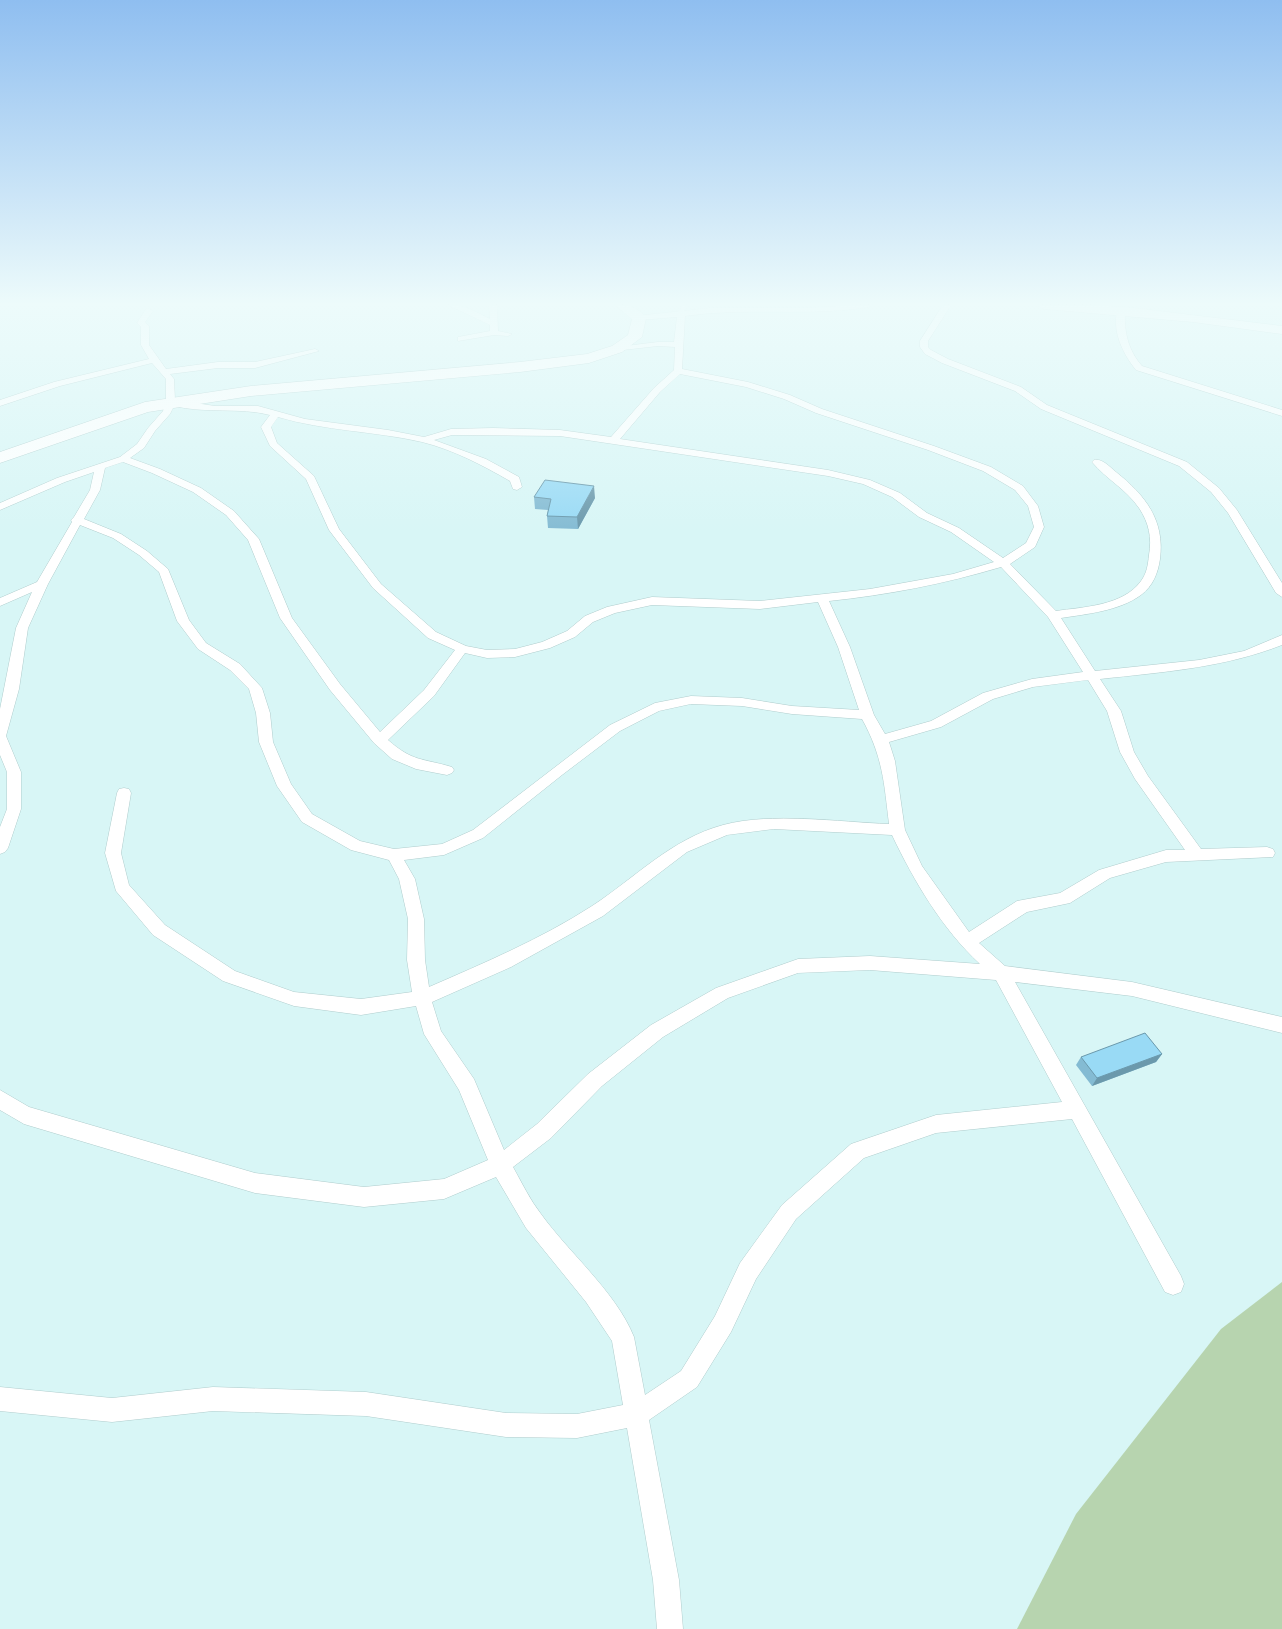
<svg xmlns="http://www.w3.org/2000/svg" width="1282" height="1629" viewBox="0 0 1282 1629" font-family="'DM Sans',sans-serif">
	<rect width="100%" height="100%" fill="#d8f6f6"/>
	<!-- green -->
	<path fill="#b7d4af" d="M1282 1282V1629H1017L1076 1514 1221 1329Z"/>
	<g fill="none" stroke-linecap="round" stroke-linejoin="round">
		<!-- lane casing -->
		<g stroke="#b0cdcd" stroke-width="5">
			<path id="lane" d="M681 314 684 305"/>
		</g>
		<!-- street casing -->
		<g stroke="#b0cdcd" stroke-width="1">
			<path id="street" d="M448 305C464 304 476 312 490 319L489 305H497L498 331 512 334 508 336 494 335 458 341V337L490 331V325Z
				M856 305H873L869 307C808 317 746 307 685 316L682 369 748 382 790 395 822 409 934 446 991 467 1023 486 1038 506 1044 527 1035 547 1010 564 1056 611C1083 607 1123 606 1141 581 1147 573 1148 564 1149 555 1152 538 1149 523 1139 508 1126 489 1106 479 1092 462L1094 460C1102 458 1110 467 1116 472 1145 495 1165 520 1160 559 1158 573 1153 586 1141 595 1119 611 1087 614 1061 618L1095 671 1199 660 1244 651 1282 635V645C1223 668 1163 672 1100 679L1121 711 1134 752 1148 776 1201 849 1267 847 1273 849 1275 853 1273 857 1166 862 1110 878 1070 903 1027 912 979 943 1005 966 1132 982 1282 1017V1033L1132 996 1015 982 1181 1276 1184 1284 1181 1292 1173 1295 1165 1292 1072 1119 936 1133 864 1158 796 1219 756 1279 731 1332 697 1387 649 1420 679 1580 683 1629H657L653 1580 627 1428 577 1438 506 1437 366 1416 213 1411 112 1422 0 1411V1387L112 1398 213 1387 366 1392 506 1413 577 1414 623 1405 612 1341 586 1302 526 1228 496 1177 444 1199 364 1207 255 1193 24 1124 0 1110V1090L29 1107 255 1173 364 1187 444 1179 488 1160 459 1090 424 1034 416 1006 361 1015 294 1006 223 981 153 935 116 891 105 853 117 793 119 789 124 788 129 789 131 793 121 853 129 885 165 925 235 971 294 992 361 999 412 992 407 960 408 919 399 879 389 860 351 850 302 822 277 786 259 742 256 713 249 689 230 670 198 649 177 621 159 572 139 555 113 538 80 525 48 584 28 628 19 689 6 736 21 772V809L8 848 5 852 0 854V827L7 809V772L0 755V709L16 628 32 592 0 606V598L37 582 72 522 71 520 74 517 90 490 94 472 65 482 0 510V503L57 478 120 457 137 444 148 428 163 411 166 402V379L152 363 60 386 0 406V400L54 382 149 359 141 345V327L137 323 146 309H149L153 311 145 322 149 326V345L166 369 218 362H255L315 349 319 351 255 368H218L170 374 174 379 175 400 215 406H258L305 419 388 430 424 437 451 429 493 428 560 430 611 437 654 388 674 370 675 347 658 346 614 351V347H617L658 342H674L677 317 639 320H636V316L711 308H810ZM680 374 746 387 784 399 816 413 928 450 983 471 1015 490 1028 506 1034 527 1026 543 1003 558 959 528 927 513 900 493 870 480 828 470 620 439 660 392ZM174 406C206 414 239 407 270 415L261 427 270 446 306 479 329 530 373 588 428 638 455 650 424 690 380 732 340 684 292 618 259 539 234 511 201 488 160 469 130 458 144 448 155 431 170 414ZM278 417C325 431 374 431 422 442 454 450 482 465 510 481L513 489 517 490 522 487 519 477 486 459 434 440 452 435 560 436 828 476 863 484 892 497 919 517 951 532 994 562 953 574 870 589 760 601 652 597 607 607 585 616 567 631 542 642 515 649 487 650 466 646 436 632 381 584 339 529 314 476 277 443 271 427ZM123 462 152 473 193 492 226 515 248 540 280 618 330 690 374 743 392 759 416 769 447 775 452 773 454 770 452 767C422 758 413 762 388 740L434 696 465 653 487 658 515 657 550 648 575 637 593 622 615 613 652 605 760 609 818 602 838 647 859 710 792 706 742 698 691 696 655 703 610 725 473 830 442 844 394 849 360 841 312 814 291 784 273 742 270 713 262 688 240 664 206 643 189 620 168 569 147 551 121 534 84 519 100 490 105 468ZM1001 567 1048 617 1083 672 1032 679 983 693 931 721 885 734 874 715 850 647 829 601C887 595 944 584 1001 567ZM1088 680 1107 711 1120 752 1135 779 1185 850H1166L1099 870 1060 893 1017 901 969 932 922 866 905 830 895 761 889 742 941 727 993 699 1033 687ZM691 704 742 706 792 714 862 719C883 757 884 783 889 824 838 822 771 812 723 825 671 839 635 878 592 906 541 939 484 963 429 987L425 960 424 919 415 879 404 860 444 855 483 838 562 775 620 731 659 711ZM774 829 892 835C914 881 942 929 980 964L870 956 798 959 716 988 651 1025 588 1074 537 1124 504 1150 474 1079 441 1031 432 1002 511 967 603 916 687 852 727 835ZM870 970 996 980 1062 1102 936 1115 851 1144 782 1205 740 1263 715 1316 681 1371 645 1395 634 1337C616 1292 569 1253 541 1214 530 1200 522 1183 513 1167L551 1138 602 1086 663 1037 728 998 798 973Z
				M943 305H951L928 341V347L931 350 948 359 1021 387 1047 405 1187 462 1219 488 1237 510 1282 583V597L1276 593 1228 513 1211 492 1179 466 1041 409 1015 391 942 363 925 354 920 347V341Z
				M1118 309 1125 311C1124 332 1128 350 1142 366L1282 410V416L1136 370C1123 354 1111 330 1118 309Z"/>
		</g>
		<!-- highway casing -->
		<g stroke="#b0cdcd" stroke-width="1">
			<path id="highway" d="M615 305C628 304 638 307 646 318L642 337 622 352 589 363 520 372 251 396 148 412 0 463V452L145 402 251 386 520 362 587 354 612 346 628 335 632 319Z
				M1037 305H1094L1134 308 1282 326V334L1193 322 1044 309Z"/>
		</g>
		<!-- lane -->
		<use href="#lane" stroke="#fff" stroke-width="4.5"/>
		<!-- street -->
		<use href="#street" fill="#fff" fill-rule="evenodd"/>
		<!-- highway -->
		<use href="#highway" fill="#fff" fill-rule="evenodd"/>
	</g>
	<!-- wall -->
	<path fill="#84bbd3" d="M534 497 595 498 578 529 548 528 547 516 548 510 535 509Z
		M1162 1054 1156 1062 1092 1086 1076 1065 1081 1057Z"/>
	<!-- shaded-wall -->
	<path fill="#6b99ac" d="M594 486 595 498 578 529 577 517Z
		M1162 1054 1156 1062 1092 1086 1097 1078Z"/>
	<!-- building -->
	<path fill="#99daf5" stroke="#6b99ac" d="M545 480 594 486 577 517 547 516 551 499 534 497Z
		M1145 1033 1162 1054 1097 1078 1081 1057Z"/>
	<!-- sky -->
	<linearGradient id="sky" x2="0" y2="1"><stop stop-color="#8fbef0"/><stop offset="0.57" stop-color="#edfbfb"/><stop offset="1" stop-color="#edfbfb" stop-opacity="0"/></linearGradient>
	<rect width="1282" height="533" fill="url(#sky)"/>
</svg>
